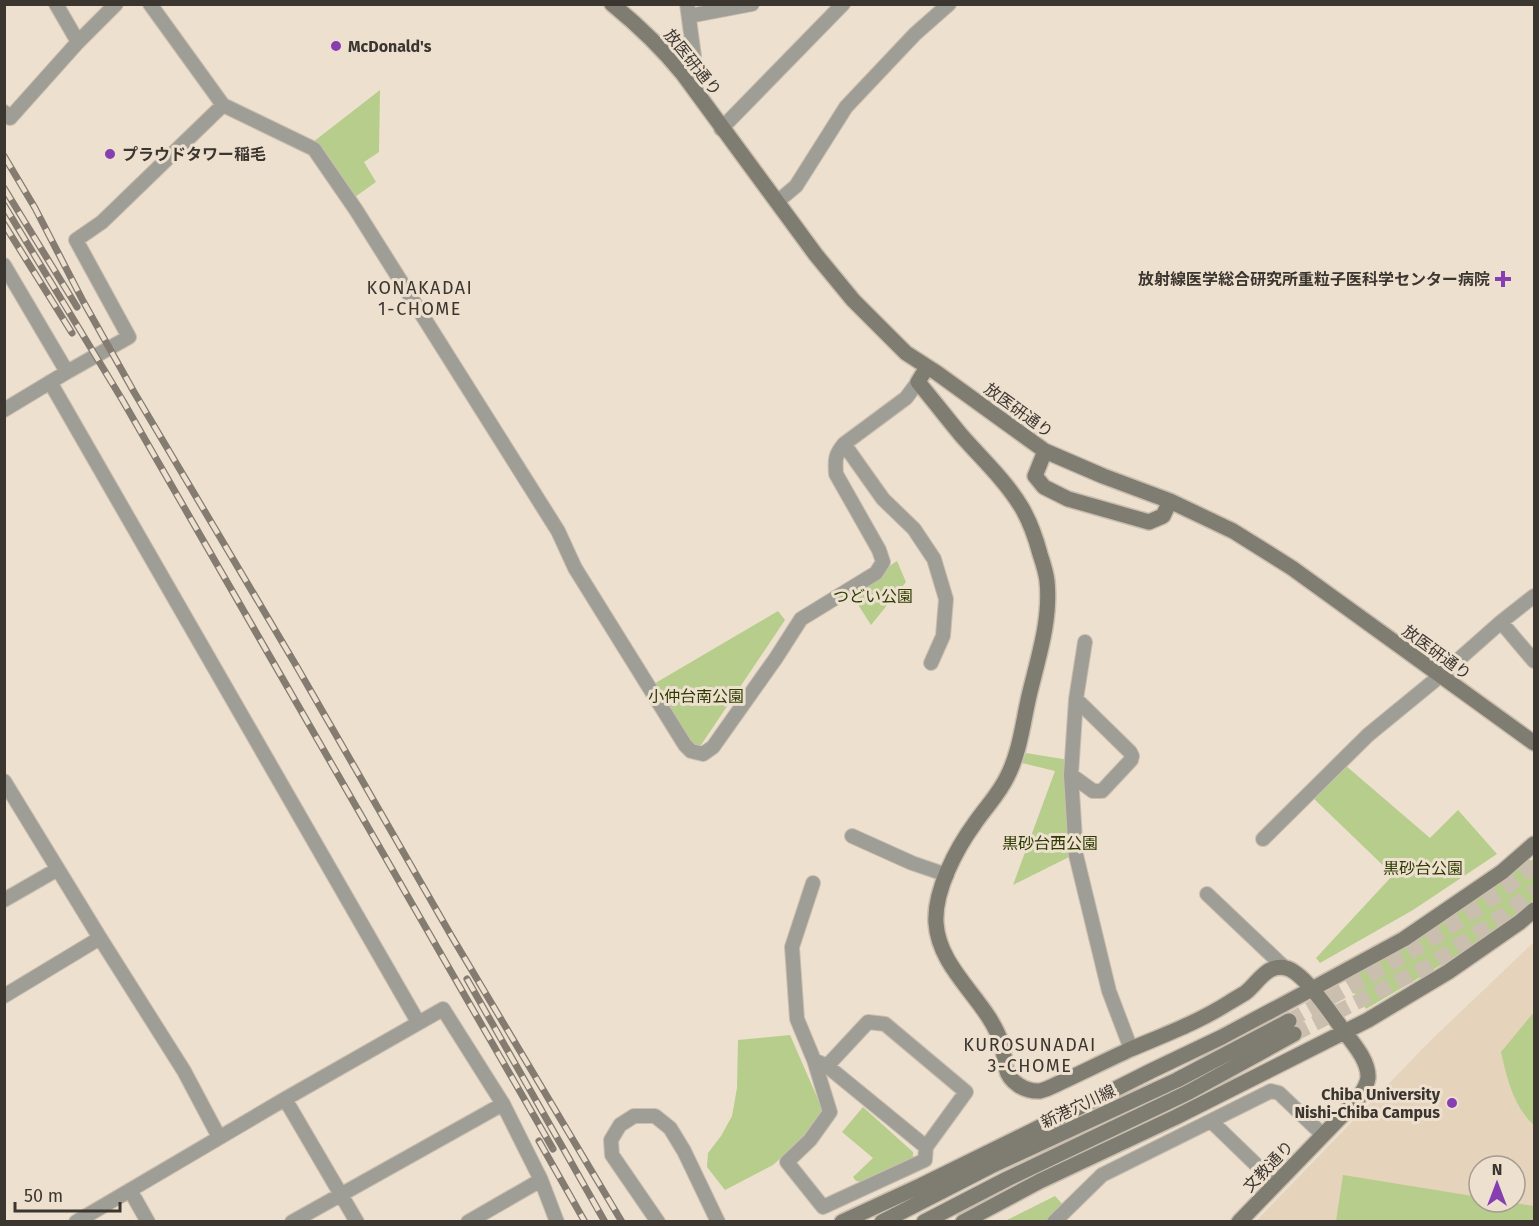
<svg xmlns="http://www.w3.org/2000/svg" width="1539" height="1226" viewBox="0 0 1539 1226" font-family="'Fira Sans','Noto Sans JP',sans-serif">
	<rect width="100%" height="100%" fill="#ede0cf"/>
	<!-- built -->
	<path fill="#e6d3bc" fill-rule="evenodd" d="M1534 942V1221L1255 1222 1431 1040ZM1479 1166H1515V1202H1479Z"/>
	<!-- green -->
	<path fill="#b6cd8c" d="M380 90 379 152 364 162 376 182 352 199 313 142Z
		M897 561 906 582 871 625 850 592Z
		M778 611 785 620 701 745H690L652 685Z
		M1026 753 1069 760 1073 855 1013 885 1055 771 1022 763Z
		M1345 765 1430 838 1458 810 1497 854 1413 910 1320 963 1316 958 1393 875 1311 796Z
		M1534 858V900L1480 942 1366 1009 1344 979 1524 866Z
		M1534 1012V1125C1513 1106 1507 1078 1501 1052Z
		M790 1035 824 1113 816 1126 773 1165 725 1190 707 1167 708 1153 721 1136 732 1116 737 1088 738 1040Z
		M863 1107 913 1152V1159L863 1182 856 1181 853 1177 873 1158 842 1132Z
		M1343 1175 1479 1197V1202H1509L1534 1206V1221H1336Z
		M1055 1196 1065 1207 1050 1221 1003 1222Z"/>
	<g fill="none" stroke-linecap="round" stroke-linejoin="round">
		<!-- secondary-tunnel -->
		<path stroke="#cabeaf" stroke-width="15" stroke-dasharray="15 8" stroke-linecap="butt" d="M1289 1021C1372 974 1461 928 1534 865
			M1294 1034 1426 967 1498 919 1534 890"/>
		<!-- street casing -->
		<g stroke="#cabeaf" stroke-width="16">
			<path id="street" d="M56 4 78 42 116 4
				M689 16 752 4
				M683 74 693 65 694 56 687 4
				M223 105 314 149 356 210 558 531 575 568 685 745 691 751 703 754 713 747 776 658 801 619 876 573 883 562 879 550 836 474C835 459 835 455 844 444L906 398 918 382
				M4 112 10 118 78 42
				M721 129 843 4
				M777 202 796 186 846 107 915 34 949 4
				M4 265 67 372
				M50 382 418 1022
				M4 410 67 372 129 337 76 240 102 222 223 105 150 4
				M844 444 883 499 914 529 934 559 946 599 943 636 931 663
				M1501 622 1534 661
				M1085 642 1076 699 1071 775 1076 855 1109 991 1131 1049
				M1071 775 1093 791H1102L1131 760 1132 756 1130 752 1076 699
				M4 781 100 938 184 1071 219 1137
				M852 836 912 863 947 875
				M1263 839 1368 735 1440 676 1501 622 1534 596
				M813 883 792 947 797 1019 814 1060 827 1066 926 1147 966 1092 885 1024 868 1022 827 1066
				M1207 894 1285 968
				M4 900 58 869
				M4 996 100 938
				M814 1060 830 1112 810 1140 787 1162 823 1207 925 1160 926 1147
				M285 1099 357 1222
				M1211 1121 1276 1184
				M130 1190 148 1222
				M76 1222 285 1099 443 1009 503 1104 541 1180 557 1222
				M292 1222 503 1104
				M468 1222 541 1180
				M658 1222 612 1155 611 1140 620 1125 634 1116H655L670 1128 684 1151 718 1222
				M1054 1222 1102 1175 1271 1091 1279 1093 1323 1135"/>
		</g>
		<!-- secondary casing -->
		<g stroke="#cabeaf" stroke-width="18">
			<path id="secondary" d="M612 4C639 26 661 47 683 74L816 255 853 300 906 353 937 373 1045 451 1103 476 1170 501 1233 531 1292 568 1534 743
				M927 367 918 382C933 400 947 418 961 435 982 459 1006 481 1022 508 1030 522 1036 539 1040 554 1043 563 1046 572 1047 581 1051 620 1038 658 1029 696 1023 722 1020 751 1008 775 1000 793 986 807 975 823 956 849 934 891 936 923 939 971 989 1001 1002 1045 1004 1053 1004 1060 1006 1068 1009 1082 1025 1092 1040 1091 1044 1090 1049 1088 1053 1086 1079 1074 1105 1061 1131 1049 1166 1034 1197 1023 1230 1002 1235 999 1240 996 1245 993 1258 983 1267 963 1286 968 1304 972 1332 1015 1343 1030 1353 1043 1369 1061 1368 1078 1367 1086 1362 1092 1358 1099L1239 1222
				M1045 451 1035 476 1044 487 1068 499 1149 522 1163 516 1170 501
				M842 1222 920 1186 1034 1130 1151 1071 1222 1037 1312 989 1404 939 1502 872 1534 844
				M882 1222 991 1166 1177 1080 1289 1021
				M924 1222 1007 1179 1189 1092 1294 1034
				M963 1222 1040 1181 1176 1117 1368 1020 1448 972 1520 922 1534 910"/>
		</g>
		<!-- street -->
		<use href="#street" stroke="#9f9e96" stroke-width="14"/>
		<!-- secondary -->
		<use href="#secondary" stroke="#7f7d71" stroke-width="15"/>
		<!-- rail casing -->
		<g stroke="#857c71" stroke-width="7">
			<path id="rail" d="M4 156 35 208 83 301 134 392 297 667 452 937 622 1222
				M4 188 77 307
				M4 205 123 401 553 1149
				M4 224 72 333
				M467 979 605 1222
				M539 1141 585 1222"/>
		</g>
		<!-- rail -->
		<use href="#rail" stroke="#ede0cf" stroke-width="4.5" stroke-dasharray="14" stroke-linecap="butt"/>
	</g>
	<!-- markers -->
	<g fill="#873eb0" stroke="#ede0cf" stroke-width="2">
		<circle cx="336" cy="46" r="6"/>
		<circle cx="110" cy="154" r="6"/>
		<path d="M1500 270h6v6h6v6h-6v6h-6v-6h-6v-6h6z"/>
		<circle cx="1452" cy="1103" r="6"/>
	</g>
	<g text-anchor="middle" stroke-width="6" stroke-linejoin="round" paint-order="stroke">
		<!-- poi labels -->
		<g font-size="16" font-weight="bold" fill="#3c3630" stroke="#ede0cf" text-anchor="start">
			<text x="348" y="52">McDonald's</text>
			<text x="122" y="160">プラウドタワー稲毛</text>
			<text x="1490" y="285" text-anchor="end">放射線医学総合研究所重粒子医科学センター病院</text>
			<text x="1440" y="1100" text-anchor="end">Chiba University<tspan x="1440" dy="18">Nishi-Chiba Campus</tspan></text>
		</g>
		<!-- street labels -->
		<g font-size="16" fill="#3c3630" stroke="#ede0cf">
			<text transform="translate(693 62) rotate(51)" y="6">放医研通り</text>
			<text transform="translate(1019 410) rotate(36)" y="6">放医研通り</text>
			<text transform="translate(1437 652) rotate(36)" y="6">放医研通り</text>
			<text transform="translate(1078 1106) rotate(-25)" y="6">新港穴川線</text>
			<text transform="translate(1268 1166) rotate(-46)" y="6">文教通り</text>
		</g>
		<!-- park labels -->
		<g font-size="16" fill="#2e3c03" stroke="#ede0cf">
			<text x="873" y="602">つどい公園</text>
			<text x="696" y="702">小仲台南公園</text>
			<text x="1050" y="849">黒砂台西公園</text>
			<text x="1423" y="874">黒砂台公園</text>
		</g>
		<!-- neighbourhood labels -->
		<g font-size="18" letter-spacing="1.5" fill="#3c3630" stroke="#ede0cf">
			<text x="420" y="294">KONAKADAI<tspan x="420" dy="21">1-CHOME</tspan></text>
			<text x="1030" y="1051">KUROSUNADAI<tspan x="1030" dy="21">3-CHOME</tspan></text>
		</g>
	</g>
	<!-- border -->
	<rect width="1539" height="1226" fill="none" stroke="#3c3630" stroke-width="12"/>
	<!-- north arrow -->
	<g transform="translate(1497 1184)"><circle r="28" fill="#ede0cf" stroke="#a69c8f" stroke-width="1.5"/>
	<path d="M0-4.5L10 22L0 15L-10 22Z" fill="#873eb0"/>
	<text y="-9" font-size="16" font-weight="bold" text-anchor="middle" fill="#3c3630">N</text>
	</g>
	<!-- scale -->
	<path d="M15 1202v9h105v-9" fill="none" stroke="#3c3630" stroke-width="3"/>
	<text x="24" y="1202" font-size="18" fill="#3c3630" stroke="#ede0cf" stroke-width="4.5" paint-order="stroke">50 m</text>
</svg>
